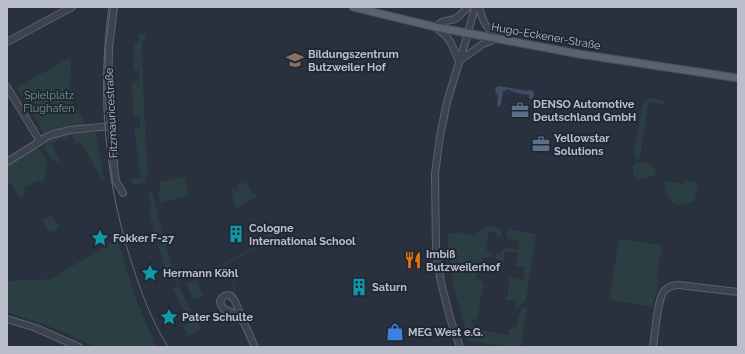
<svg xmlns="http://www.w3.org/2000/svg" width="745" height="354" viewBox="0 0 745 354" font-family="Raleway,sans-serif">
	<rect width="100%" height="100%" fill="#29313f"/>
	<!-- green -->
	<path fill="#2b3e41" d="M139 33 146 35 145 40H142L144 113 148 175 145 179V183L132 185 131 179 141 177 134 128 140 127V117L133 116 132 82 139 81V71L133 70 134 47H135V44H138Z
		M71 57 70 98 86 125 66 127 45 133 43 132 17 87Z
		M651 98C656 99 661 100 666 103L665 104 648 102 640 159H637L634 155 642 106C643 101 646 99 651 98Z
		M94 133 96 134 98 148 100 153 104 183 80 142 76 144 71 135 63 140 61 138 51 144 61 163 53 160C49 155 42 148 46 141 62 134 77 133 94 133Z
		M35 148H38L40 150 47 161V164L45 169 46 175 45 179 41 183 38 180 24 189 26 192 23 194 24 196 21 199 10 183 7 184V165Z
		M638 162C646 162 657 166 656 175L639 180H637C632 174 632 171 634 164Z
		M185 176 189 196 162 202 164 211H163L158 192 160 191V182Z
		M249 179V180L246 182 253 195 257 193 255 198 235 209 232 189 234 188 236 192 239 190 237 186Z
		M685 180 699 183 694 201C686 206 673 208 668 198 666 193 665 186 664 181L684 184Z
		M152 191C163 238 174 287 201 328L188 336 183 326 190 322 173 289 178 286 174 277 169 278 158 246 163 244 160 233 155 234 149 211 150 210 149 208H152L148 192Z
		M52 215 60 227 50 233 43 220Z
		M282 221 283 231 226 265 237 294 235 292 225 267V261L226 263 255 246 252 241 256 245 254 240 257 245 260 243 258 240 279 227 281 225Z
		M486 226 498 228 502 230V234L499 237H496L497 233 489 232 486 248 488 252 492 253 491 257H483L481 270V273H479V274L476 276 477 280 479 279 482 281V283H483L485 286 483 288 482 292 477 319H472L471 326H474V329L508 335 509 330 516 327 521 310 524 307 527 308 521 347H507L469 341 453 285 447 233 455 234 456 232 473 235Z
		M510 230 536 234 526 301 519 305 517 310H515L516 301 506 300 505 298 507 297 510 277H512L513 278 523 280 525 267 515 266V264L517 263 518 253 505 251 504 261H502L501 260 495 258 496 253C500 254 502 253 503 248L518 249 520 241 509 239 507 237V232Z
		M117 239 137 301 144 319 153 338V342L156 347H94L64 332 42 324 7 312V281L51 279Z
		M619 239 662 245 657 276 659 280 652 307 609 299Z
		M197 279 203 296 193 300 186 283Z"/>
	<!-- water -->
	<path fill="#404d67" d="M499 86 528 91 529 90 533 91 534 94 532 100 529 98V95L517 93 507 89 506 91H503L501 104 499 107 497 106 498 95C494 93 494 88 499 86Z"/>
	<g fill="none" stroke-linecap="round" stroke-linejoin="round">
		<!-- minor casing -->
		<g stroke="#5a616d" stroke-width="8">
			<path id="minor" d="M114 7 109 48 108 93 113 142 114 165 116 181 123 193
				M7 42 72 7
				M459 61 451 43 446 36 435 27 442 22 455 19 459 16 468 7
				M459 61 483 44 497 38C486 26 483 23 479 7
				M7 87 38 138 39 142
				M7 162 39 142 46 137 54 134 70 130 111 126
				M7 319 36 328 79 347
				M244 323 237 315 224 309 221 305 220 301 222 298 224 296 227 295 231 296 235 301 244 323 255 347
				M460 347 450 318 441 282 436 252 435 174 440 136 447 102 468 33 475 7
				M653 347C655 335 657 300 664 291 668 287 673 285 679 285L738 292"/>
		</g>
		<!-- major casing -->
		<g stroke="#464c59" stroke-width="9">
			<path id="major" d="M353 7 435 27 579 54 738 78"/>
		</g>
		<!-- minor -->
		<use href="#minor" stroke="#3c434f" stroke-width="6"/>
		<!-- major -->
		<use href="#major" stroke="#5b626f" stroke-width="7"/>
		<!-- tram -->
		<path stroke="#5f6776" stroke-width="1" d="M109 7C97 94 105 178 131 261 141 291 151 320 168 347"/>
	</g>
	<!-- icons -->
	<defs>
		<g id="school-bare" transform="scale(1.38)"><path d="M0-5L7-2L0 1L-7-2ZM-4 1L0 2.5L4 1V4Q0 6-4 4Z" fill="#8d6e63" stroke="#212835" stroke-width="2.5" paint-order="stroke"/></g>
		<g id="office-bare" transform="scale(1.38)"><path d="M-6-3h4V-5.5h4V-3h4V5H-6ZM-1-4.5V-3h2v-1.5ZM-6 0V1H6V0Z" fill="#5c6f8a" stroke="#212835" stroke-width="2.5" paint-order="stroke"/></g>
		<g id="building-bare" transform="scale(1.38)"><path d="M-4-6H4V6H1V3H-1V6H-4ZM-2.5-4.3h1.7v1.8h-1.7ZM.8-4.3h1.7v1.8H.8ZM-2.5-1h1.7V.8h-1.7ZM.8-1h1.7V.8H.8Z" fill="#0f9aa8" stroke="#212835" stroke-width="2.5" paint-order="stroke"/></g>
		<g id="sight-bare" transform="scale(1.38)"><path d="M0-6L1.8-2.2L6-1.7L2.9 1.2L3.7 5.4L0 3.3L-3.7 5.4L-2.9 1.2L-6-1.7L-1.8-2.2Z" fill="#0f9aa8" stroke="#212835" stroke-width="2.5" paint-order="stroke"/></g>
		<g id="restaurant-bare" transform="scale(1.38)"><path d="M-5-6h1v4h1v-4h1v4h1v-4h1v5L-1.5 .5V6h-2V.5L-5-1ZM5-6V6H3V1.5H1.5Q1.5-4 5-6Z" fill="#e8710a" stroke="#212835" stroke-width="2.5" paint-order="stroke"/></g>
		<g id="shop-bare" transform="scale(1.38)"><path d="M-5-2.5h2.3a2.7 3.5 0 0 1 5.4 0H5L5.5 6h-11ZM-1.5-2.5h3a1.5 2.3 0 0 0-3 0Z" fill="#3f7fe0" stroke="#212835" stroke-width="2.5" paint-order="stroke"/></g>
	</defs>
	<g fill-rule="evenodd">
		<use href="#school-bare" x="295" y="60"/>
		<use href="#office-bare" x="520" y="110"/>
		<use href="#office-bare" x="541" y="144"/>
		<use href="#building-bare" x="236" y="234"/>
		<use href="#sight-bare" x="100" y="238"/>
		<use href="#restaurant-bare" x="413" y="260"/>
		<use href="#sight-bare" x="150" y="273"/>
		<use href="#building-bare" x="359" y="287"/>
		<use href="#sight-bare" x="169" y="317"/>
		<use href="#shop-bare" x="395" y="332"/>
	</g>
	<g text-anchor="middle" stroke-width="4" stroke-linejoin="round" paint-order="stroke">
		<!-- street labels -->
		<g font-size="11" fill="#b9beca" stroke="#212835">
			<text transform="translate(546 36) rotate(10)" y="4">Hugo-Eckener-Straße</text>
			<text transform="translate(111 113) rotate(-93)" y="4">Fitzmauricestraße</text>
		</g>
		<!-- poi labels -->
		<g font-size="11" font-weight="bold" fill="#b9beca" stroke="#212835" text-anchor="start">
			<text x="308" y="58">Bildungszentrum<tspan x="308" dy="13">Butzweiler Hof</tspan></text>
			<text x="533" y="108">DENSO Automotive<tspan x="533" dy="13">Deutschland GmbH</tspan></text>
			<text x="554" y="142">Yellowstar<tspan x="554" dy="13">Solutions</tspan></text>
			<text x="249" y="232">Cologne<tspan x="249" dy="13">International School</tspan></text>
			<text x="113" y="242">Fokker F-27</text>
			<text x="426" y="258">Imbiß<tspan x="426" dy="13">Butzweilerhof</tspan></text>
			<text x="163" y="277">Hermann Köhl</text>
			<text x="372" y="291">Saturn</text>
			<text x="182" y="321">Pater Schulte</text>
			<text x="408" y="336">MEG West e.G.</text>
		</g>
		<!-- park labels -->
		<g font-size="11" fill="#72987e" stroke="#212835">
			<text x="49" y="99">Spielplatz<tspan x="49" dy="13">Flughafen</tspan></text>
		</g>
	</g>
	<!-- border -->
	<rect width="745" height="354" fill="none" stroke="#b9beca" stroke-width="16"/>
</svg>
